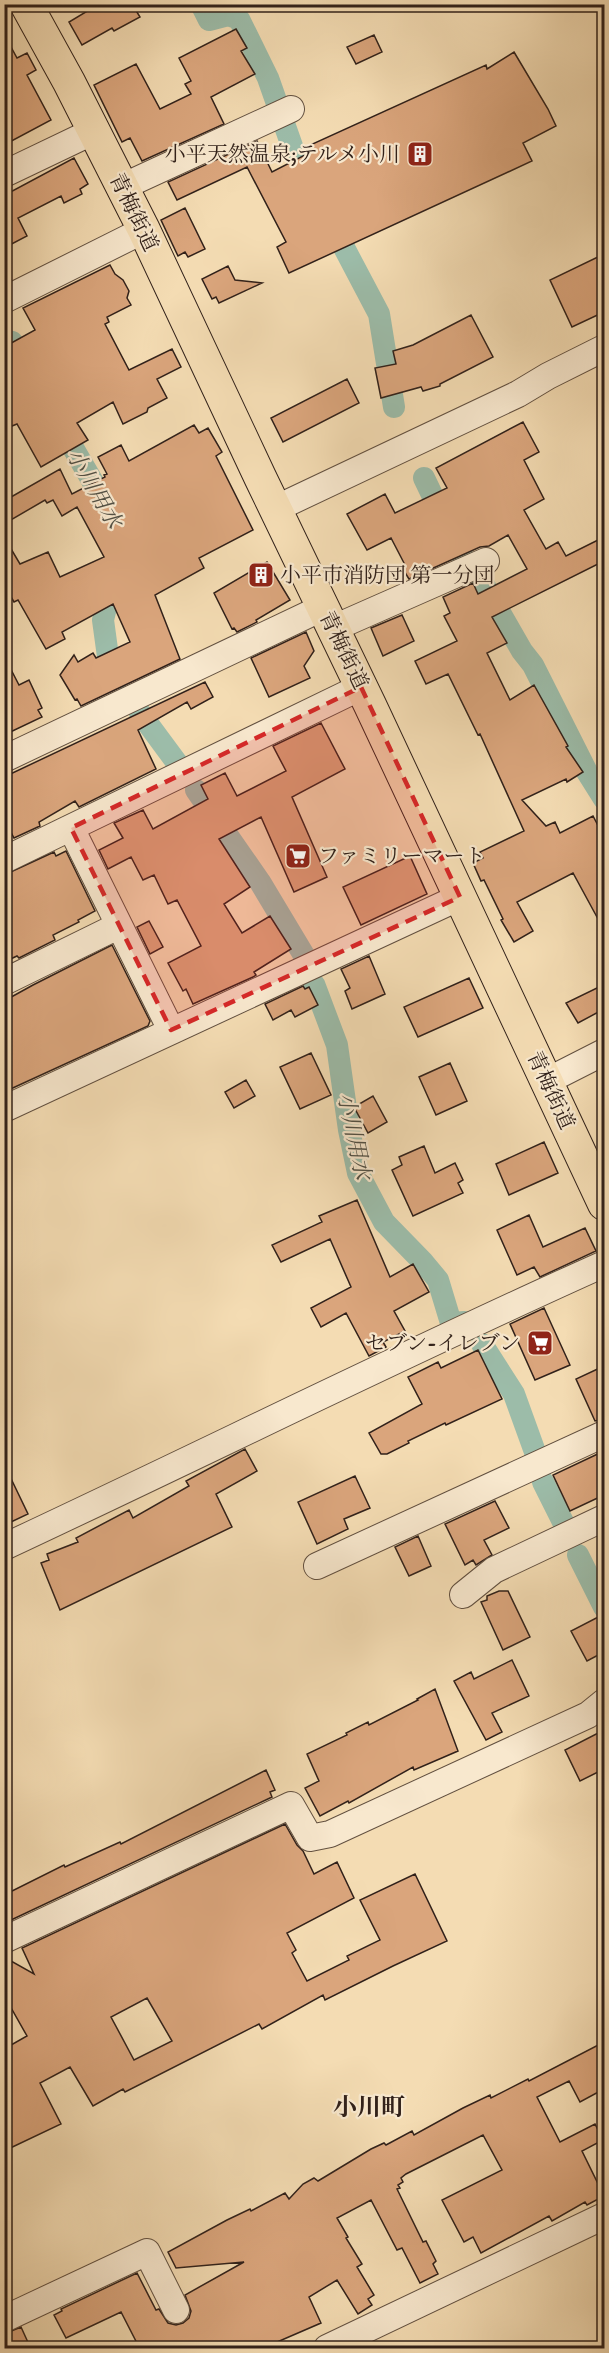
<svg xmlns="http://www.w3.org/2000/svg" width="609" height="2353" viewBox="0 0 609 2353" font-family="'IM FELL English','Noto Serif JP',serif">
	<rect width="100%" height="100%" fill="#f4dcb3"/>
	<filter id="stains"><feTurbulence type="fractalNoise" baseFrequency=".00333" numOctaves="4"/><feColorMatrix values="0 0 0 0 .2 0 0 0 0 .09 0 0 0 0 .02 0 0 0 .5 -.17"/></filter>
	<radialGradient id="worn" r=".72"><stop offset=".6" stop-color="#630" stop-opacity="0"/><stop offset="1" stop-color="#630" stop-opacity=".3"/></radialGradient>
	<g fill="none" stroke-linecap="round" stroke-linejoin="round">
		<!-- canal -->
		<path stroke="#9cbca9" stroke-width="22" d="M201 4 209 20 228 15 239 19 268 78 293 149 312 186
			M330 221 379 314 394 407
			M4 340 12 342 27 367
			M58 422 108 508
			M424 478 460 553 480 578 522 651 533 665 587 772 604 799
			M113 578 103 620 109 664 118 678
			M140 713 177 763
			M196 790 260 882 305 957
			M314 984 337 1045 349 1130 358 1173 384 1222 423 1262 438 1280 451 1323 465 1322
			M482 1344 514 1394 535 1452
			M543 1482 563 1522
			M578 1555 604 1607"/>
	</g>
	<!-- building -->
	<path fill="#daa57c" stroke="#31211a" stroke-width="1.5" fill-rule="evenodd" d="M99 4H132L140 17 114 31 112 28 82 45 69 22Z
		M236 29 247 48 241 51 255 74 211 97 224 124 142 161 130 138 122 142 94 85 136 64 160 109 191 94 185 84 191 81 179 58Z
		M4 34 17 58 27 53 36 70 27 75 51 120 4 145Z
		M374 35 382 52 356 64 347 47Z
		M514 52 548 109 556 126 523 143 532 161 289 273 277 247 286 242 247 167 177 200 168 182 257 141 272 172 311 152 308 146 486 65 487 69Z
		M74 158 88 184 80 189 82 194 64 203 61 196 18 218 27 236 4 248V193L5 195Z
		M185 208 205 249 188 257 185 252 178 256 161 220Z
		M604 254V312L572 327 550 280Z
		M110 265 115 274 123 280 129 291 127 298 131 305 107 317 109 322 105 324 129 370 172 349 181 367 157 379 167 398 148 408 147 412 123 424 113 402 77 423 88 440 41 467 17 424 12 426 4 412V347L35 330 23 308Z
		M228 266 235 280 262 283 219 303 216 297 212 299 202 279Z
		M471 315 493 357 440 384V386L423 391 421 387 381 398 375 368 396 364 393 351 413 345Z
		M347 379 359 403 283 442 271 418Z
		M523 422 539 452 524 460 544 499 524 510 546 549 558 542 566 556 604 537V561L492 617 507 643 487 653 510 700 534 685 568 746 566 747 583 772 567 782 566 779 522 800 546 826 555 822 560 833 593 816 604 837V930L573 873 517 902 533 931 514 942 501 920 503 919 484 880 481 881 473 863 483 858 480 852 524 831 480 734 478 735 448 674 426 684 415 661 457 641 444 616 450 613 443 597 473 583 478 594 527 569 508 535 489 546 480 547 409 579 401 566 404 563 391 538 367 550 347 514 385 494 395 513 447 488 436 468Z
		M194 425 199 433 208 428 222 452 216 456 253 530 199 558 204 568 155 595 180 659 81 706 77 699 75 700 60 675 74 655 78 662 93 653 96 658 130 642 113 604 62 632 65 639 46 649 18 600 14 602 4 585V537L20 564 48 552 60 577 104 557 77 507 62 516 53 500 47 503 45 500 4 524V501L60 469 72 494 105 477 104 475 107 474 98 457 121 445 129 461Z
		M267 562 290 600 256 620 257 622 237 632 234 628 232 629 214 593Z
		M402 615 414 641 383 656 371 628Z
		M306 632 314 651 304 666 310 678 269 697 251 658Z
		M4 656 19 685 29 680 42 708 38 710 42 717 4 735Z
		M205 682 213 697 191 709 187 702 138 730 156 769 79 807 75 801 39 822 40 826 14 838 4 819V777Z
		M321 723 345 769 292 797 327 877 294 892 261 817 219 839 250 887 224 904 242 933 270 916 291 949 254 972 256 975 253 977 193 1004 186 989 183 991 168 963 201 946 177 900 168 904 154 875 143 880 131 857 108 869 99 850 123 838 114 823 143 810 153 829 208 799 201 785 225 773 237 796 286 771 273 746Z
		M66 851 95 911 78 920 79 922 53 935 55 940 19 958 17 956 4 962V875L54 852 56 856Z
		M410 856 427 894 361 925 343 887Z
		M149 921 163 947 150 954 137 927Z
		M112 945 150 1021 148 1026 4 1092V1001L33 985Z
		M369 956 385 994 352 1009 345 991 350 988 341 969Z
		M469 978 483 1008 418 1037 404 1007Z
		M303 986 305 989 309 987 318 1005 295 1017 291 1010 273 1020 265 1004Z
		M599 987 604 996V1009L578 1023 566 1003Z
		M311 1053 331 1095 300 1109 280 1067Z
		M450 1063 467 1101 436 1115 419 1077Z
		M246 1080 255 1096 234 1108 225 1092Z
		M373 1096 387 1122 368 1133 354 1107Z
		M544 1142 558 1173 509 1195 496 1164Z
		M424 1146 435 1173 455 1163 463 1180 458 1183 463 1193 413 1216 392 1170 402 1165 399 1157Z
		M357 1200 390 1277 413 1264 429 1292 394 1311 405 1331 383 1342 386 1347 369 1356 346 1313 321 1327 311 1308 351 1287 330 1239 281 1262 272 1245 322 1222 319 1216Z
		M529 1215 543 1247 585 1228 596 1251 540 1277 534 1267 517 1275 497 1230Z
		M544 1308 570 1365 535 1380 510 1324Z
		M478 1350 502 1399 446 1425 445 1423 408 1441 409 1443 387 1454H381L369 1433 422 1404 408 1377 438 1362 441 1368Z
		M604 1366V1419L595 1421 576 1379Z
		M245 1449 257 1471 216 1494 232 1527 60 1610 41 1563 49 1560 47 1554 78 1542 76 1538 129 1510 133 1518 189 1486 186 1481Z
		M604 1451V1495L570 1511 553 1475Z
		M4 1464 28 1514 11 1522 4 1508Z
		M355 1476 370 1508 344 1519 348 1529 317 1544 298 1502Z
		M495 1501 509 1528 484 1540 492 1555 476 1565 473 1560 465 1565 445 1524Z
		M418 1536 431 1566 409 1576 395 1547Z
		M499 1591H508L530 1637 503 1650 481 1602 487 1600V1596Z
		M604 1614V1652L587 1661 571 1631Z
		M512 1660 529 1696 492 1713 502 1732 486 1740 454 1681 471 1672 474 1679Z
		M435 1689 458 1751 414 1770 413 1767 349 1803 348 1801 320 1816 305 1788 319 1781 307 1754 347 1735 346 1733 368 1722 369 1725 418 1700 417 1699Z
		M604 1730V1769L580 1781 565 1750Z
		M266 1770 275 1790 270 1792 272 1797 9 1921 4 1912V1895L64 1865 65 1867 120 1842 121 1844Z
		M285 1824 297 1845 303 1851 314 1874 337 1862 354 1898 287 1933 296 1950 292 1953 307 1981 349 1960 347 1956 380 1940 360 1900 415 1874 447 1941 393 1966 325 2000 323 1995 262 2029 259 2024 125 2092 123 2089 93 2106 70 2067 40 2083 61 2124 4 2151V2049L27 2036 10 2006 4 2009V1957L34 1974 22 1948ZM147 1998 172 2041 134 2060 111 2017Z
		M604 2042V2089L580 2102 569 2081 537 2097 560 2142 595 2124 603 2140 582 2151 604 2196 587 2205 585 2202 552 2221 549 2216 481 2253 473 2237 464 2242 442 2200 502 2170 483 2135 406 2174 401 2178 403 2182 398 2185 400 2188 397 2189 423 2242 426 2241 436 2261 433 2264 438 2274 420 2283 402 2248 397 2250 371 2200 337 2218 348 2237 346 2238 362 2264 357 2267 374 2295 368 2299 372 2305 358 2314 337 2280 309 2297 321 2323 261 2349H140L121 2312 66 2338 54 2315 62 2311 61 2309 137 2273 156 2310 159 2309 168 2323 176 2325 183 2323 189 2318 191 2311 185 2295 244 2262 176 2268 168 2252 227 2220 250 2209 251 2211 285 2193 289 2199 303 2184 314 2178 318 2181 371 2149 384 2143 386 2145 412 2131 414 2135 463 2108 490 2095 491 2098 528 2079 529 2081Z
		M21 2327 31 2349H4V2334Z"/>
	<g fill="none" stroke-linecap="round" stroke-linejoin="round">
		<!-- minor casing -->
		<g stroke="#625040" stroke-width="28">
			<path id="minor" d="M4 174 94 131
				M122 187 291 109
				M4 300 144 230
				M275 509 518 394 548 376 604 348
				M334 628 486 561
				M4 759 324 607
				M71 828 171 1030
				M4 860 361 687
				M4 982 118 926
				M547 1081 604 1052
				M4 1109 460 897
				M4 1547C205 1453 403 1354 604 1264
				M317 1566 604 1434
				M463 1595 494 1570 604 1518
				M4 1940 291 1805 310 1838 330 1834 588 1715 604 1702
				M4 2319 147 2252 176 2310
				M327 2348 604 2216"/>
		</g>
		<!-- major casing -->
		<g stroke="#31211a" stroke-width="34">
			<path id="major" d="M26 4 69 82 144 230 260 477 370 705 604 1204"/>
		</g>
		<!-- minor -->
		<use href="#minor" stroke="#f8e8ce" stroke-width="26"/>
		<!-- major -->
		<use href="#major" stroke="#f4dcb3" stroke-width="32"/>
	</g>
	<!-- marked area -->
	<path fill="#d62828" fill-opacity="0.2" stroke="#d62828" stroke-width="4.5" stroke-dasharray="12 8" stroke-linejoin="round" d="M361 687 460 897 171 1030 71 828Z"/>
	<!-- icons -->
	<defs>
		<g id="building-square" transform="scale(1.35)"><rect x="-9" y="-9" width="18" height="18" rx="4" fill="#8f2418" stroke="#f8e8ce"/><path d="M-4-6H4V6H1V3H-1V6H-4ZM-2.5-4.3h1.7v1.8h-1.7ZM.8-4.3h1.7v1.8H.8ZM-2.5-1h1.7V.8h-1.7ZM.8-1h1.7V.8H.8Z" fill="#fff"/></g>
		<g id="supermarket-square" transform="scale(1.35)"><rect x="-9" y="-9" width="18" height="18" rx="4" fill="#8f2418" stroke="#f8e8ce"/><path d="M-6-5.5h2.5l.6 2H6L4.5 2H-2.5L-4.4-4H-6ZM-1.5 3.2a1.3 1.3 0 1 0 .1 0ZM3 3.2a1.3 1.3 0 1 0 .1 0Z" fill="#fff"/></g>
	</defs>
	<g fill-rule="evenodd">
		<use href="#building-square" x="420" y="154"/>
		<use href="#building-square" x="261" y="575"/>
		<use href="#supermarket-square" x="298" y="856"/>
		<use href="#supermarket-square" x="540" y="1343"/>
	</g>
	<g text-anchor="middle" stroke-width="4.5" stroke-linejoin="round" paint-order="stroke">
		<!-- poi labels -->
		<g font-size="21" fill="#31211a" stroke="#f8e8ce" text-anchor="end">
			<text x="400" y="161">小平天然温泉;テルメ小川</text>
			<text x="280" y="582" text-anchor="start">小平市消防団 第一分団</text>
			<text x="318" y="863" text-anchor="start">ファミリーマート</text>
			<text x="520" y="1350">セブン-イレブン</text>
		</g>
		<!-- street labels -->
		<g font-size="21" fill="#31211a" stroke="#f8e8ce">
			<text transform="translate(134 212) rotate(64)" y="7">青梅街道</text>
			<text transform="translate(344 650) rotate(64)" y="7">青梅街道</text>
			<text transform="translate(551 1090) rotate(65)" y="7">青梅街道</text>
		</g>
		<!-- water labels -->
		<g font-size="22" font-style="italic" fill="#515045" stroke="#f8e8ce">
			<text transform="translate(95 488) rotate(60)" y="8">小川用水</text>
			<text transform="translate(355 1136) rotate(78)" y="8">小川用水</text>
		</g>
		<!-- quarter labels -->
		<g font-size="24" font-weight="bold" fill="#31211a" stroke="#f8e8ce">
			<text x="369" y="2115">小川町</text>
		</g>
	</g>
	<!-- margin -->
	<rect width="609" height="2353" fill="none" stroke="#f4dcb3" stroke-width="24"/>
	<rect x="6" y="6" width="597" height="2341" fill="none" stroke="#31211a" stroke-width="3"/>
	<rect x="12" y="12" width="585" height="2329" fill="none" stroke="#31211a" stroke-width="1.5"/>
	<rect width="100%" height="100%" filter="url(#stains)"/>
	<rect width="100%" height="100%" fill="url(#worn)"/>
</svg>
